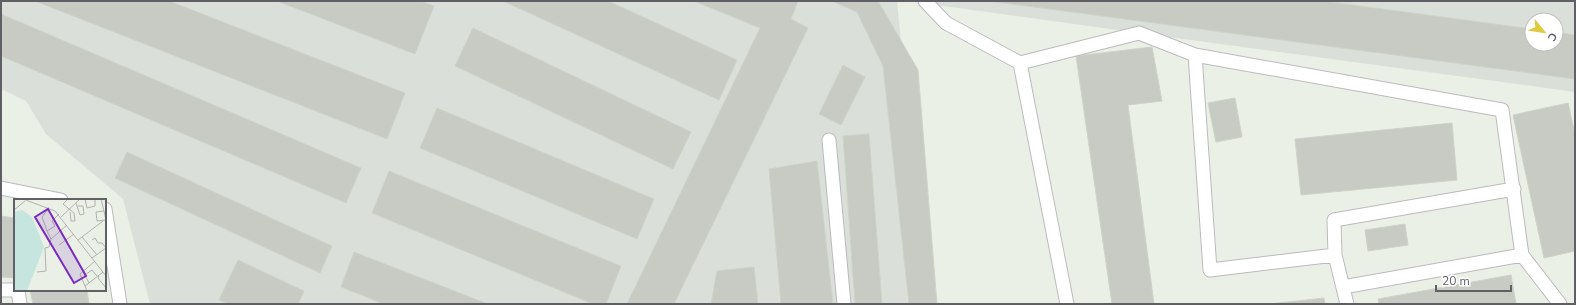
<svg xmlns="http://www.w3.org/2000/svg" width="1576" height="305" viewBox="0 0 1576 305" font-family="'Nunito Sans',sans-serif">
	<rect width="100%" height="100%" fill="#ebf0e7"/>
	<!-- industrial -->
	<path fill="#dbdfd9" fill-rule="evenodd" d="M1 1H897L927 304H150L123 199 46 134 26 101 1 89Z
		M907 1H1575V92L1139 33ZM1532 20H1556V44H1532Z"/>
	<!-- building -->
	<path fill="#c7cbc4" stroke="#cdd4c6" d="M35 1H169L405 93 387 139Z
		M277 1H420L434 6 415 54Z
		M503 1H608L737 60 719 100Z
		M694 1H798L791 19 808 28 674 304H627L760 28Z
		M832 1H878L918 70 937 304H909L883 66 857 12Z
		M989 1H1323L1532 29V44H1556V32L1575 35V79Z
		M1 14 361 168 346 203 1 56Z
		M473 28 691 132 673 169 455 66Z
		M1152 47 1162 101 1128 105 1154 304H1112L1076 56Z
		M843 65 865 77 841 125 819 114Z
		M1235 98 1242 137 1216 142 1208 103Z
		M1568 103 1575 134V251L1544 258 1513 115Z
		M437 108 654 199 637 239 420 148Z
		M1452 123 1457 180 1301 195 1295 139Z
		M869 134 882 304H855L843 136Z
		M127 152 332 246 320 273 115 178Z
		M817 161 833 304H781L769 169Z
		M389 171 621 266 606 304H593L372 213Z
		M1 216 15 218V278L1 277Z
		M1405 224 1408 245 1368 251 1365 230Z
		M354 252 488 304H384L341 287Z
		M238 260 304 291 298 304H229L219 300Z
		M754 267 758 304H711L717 271Z
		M1511 275 1516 304H1379L1378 299Z
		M30 290H87L89 304H33Z
		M1324 298 1325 304H1269Z"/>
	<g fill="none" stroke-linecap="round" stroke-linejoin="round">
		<!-- service casing -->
		<g stroke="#bcb9c0" stroke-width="15">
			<path id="service" d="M925 1 946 23 1020 63 1067 304
				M1195 55 1502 110 1522 255 1560 304
				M1020 63 1139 33 1195 55 1210 270 1335 255 1347 304
				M829 140 844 304
				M1 188 61 200
				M105 209 120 304
				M1335 255 1334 220 1514 189
				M1343 287 1522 255
				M1 290H15
				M18 290 20 304"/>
		</g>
		<!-- service -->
		<use href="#service" stroke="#fff" stroke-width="13"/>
	</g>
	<!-- overview -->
	<g transform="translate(14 199)">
		<rect width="92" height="92" fill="#ebf0e7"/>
		<path d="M8 11 18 18 30 48 13 92H0V13Z" fill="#c6e5df"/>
		<path fill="none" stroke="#b0b2af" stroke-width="1" d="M9 0 41 12 92 77M54 0 49 5 60 14 61 22H57L56 13M71 0 73 9 81 7V0M87 0 90 12M62 4 66 16 70 15 69 7H64M0 11 11 2M90 12 92 21 83 22 82 13ZM47 18 66 0M33 32 28 18 35 9M68 38 83 56M37 40 33 32 41 27 38 22 45 15M64 41 89 22M78 41 81 39 84 44H88L92 49M45 46 60 35M78 59 92 49M23 73 32 72 31 49 35 48 37 40 53 26M85 77 84 79 92 89M75 84 71 76 78 71 83 77M71 87 89 73M73 92 66 75 81 62"/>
		<path fill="#7b2cbf" fill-opacity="0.15" stroke="#7b2cbf" stroke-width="2" d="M34 10 72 77 60 84 21 18Z"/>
		<rect width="92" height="92" fill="none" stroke="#615f66" stroke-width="2"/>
	</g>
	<!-- border -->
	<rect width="1576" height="305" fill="none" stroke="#615f66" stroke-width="4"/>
	<!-- north arrow -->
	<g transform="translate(1544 32) rotate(120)"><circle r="19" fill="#ffffff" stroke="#c0bfc2"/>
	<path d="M0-3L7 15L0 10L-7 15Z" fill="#decb3f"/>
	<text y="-6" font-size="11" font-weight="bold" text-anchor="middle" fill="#615f66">С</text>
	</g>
	<!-- scale -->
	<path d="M1436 285v6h75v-6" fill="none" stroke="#615f66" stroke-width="2"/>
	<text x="1442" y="285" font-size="12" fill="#615f66" stroke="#ffffff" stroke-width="3" paint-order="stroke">20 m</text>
</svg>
